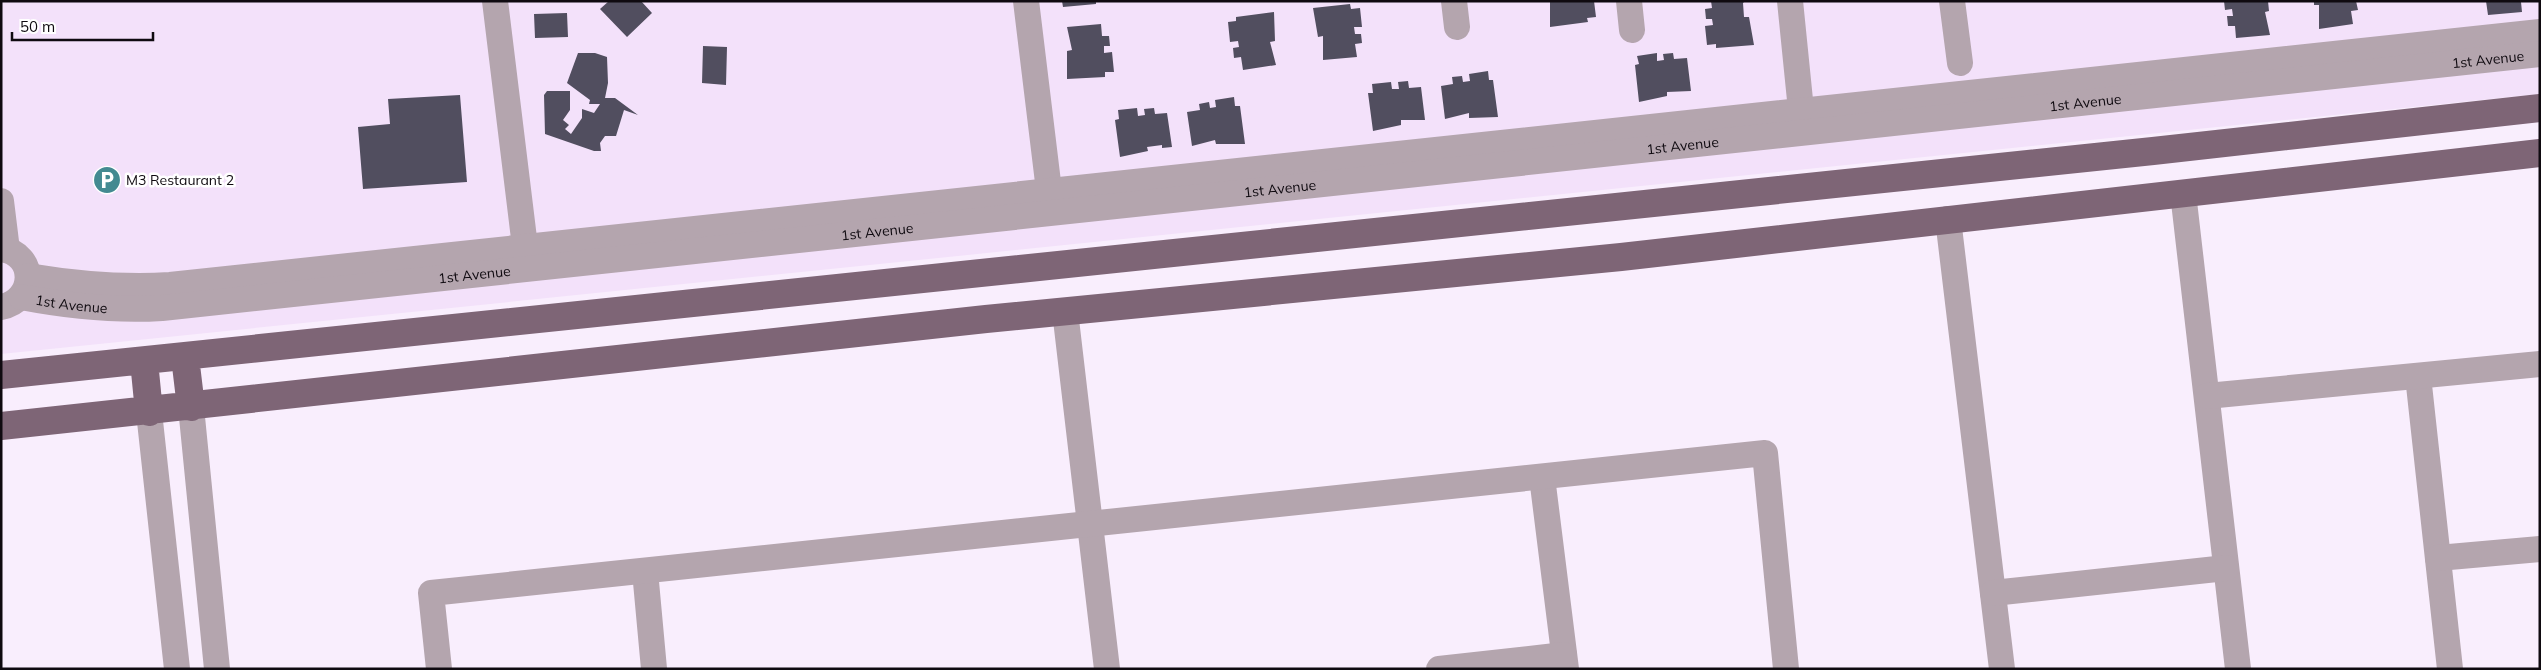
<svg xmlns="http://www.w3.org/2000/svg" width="2541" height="670" viewBox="0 0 2541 670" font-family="Mulish,sans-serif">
	<rect width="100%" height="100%" fill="#f9eefd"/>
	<!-- built -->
	<path fill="#f3e1fa" d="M1 1H2540V94L1 354Z"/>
	<!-- building -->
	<path fill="#514e5f" d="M609 1H641L652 13 627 37 600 9Z
		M1062 1H1096V4L1063 7Z
		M1550 1H1594L1596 17 1587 18 1588 22 1550 27Z
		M1711 1H1745L1743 3 1744 17H1749L1754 45 1716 48V44L1707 45 1705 26 1713 25 1712 19H1706L1705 9 1712 8Z
		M2224 1H2268L2269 11 2265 12 2270 35 2236 38 2235 26H2228L2227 16H2233L2232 9 2225 10Z
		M2314 1H2356L2358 10 2351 11 2353 24 2319 29V5H2314Z
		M2486 1H2518L2521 2 2522 12 2488 15Z
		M1350 4 1351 9 1360 8 1362 27H1354L1355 34H1361L1362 43 1355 44 1357 57 1323 60V36L1318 37 1313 8Z
		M1274 12 1275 41 1270 42 1276 65 1243 70 1241 57 1234 58 1233 48 1239 47 1238 41 1230 42 1228 22 1236 21V17Z
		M567 13 568 37 535 38 534 14Z
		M1101 24 1102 36H1109L1110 46H1104V53L1112 52 1114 72H1105V77L1067 79V51L1072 50 1067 27Z
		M703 46 727 47 726 85 702 83Z
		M578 53H595L607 57 608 83 605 98H615L638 115 624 110 616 136H605L600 143 601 151H594L545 134 544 95 547 91H570V110L563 120 569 125 565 129 571 134 582 118V109L594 113 600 104H589L590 100 567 83Z
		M1657 53V61L1664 60 1663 54 1673 53 1674 59 1687 58 1691 91 1667 92V96L1639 102 1635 65 1639 64 1637 56Z
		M1488 71 1489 80H1493L1498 117 1469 118V113L1445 119 1441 86 1453 84 1452 77 1462 76 1463 82 1470 81 1469 74Z
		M1408 81 1409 88 1421 87 1425 120H1401V125L1373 131 1368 93H1373L1372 84 1391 82 1392 89H1399L1398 82Z
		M460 95 467 182 363 189 358 127 390 124 388 99Z
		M1234 97 1235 106H1240L1245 144H1216L1215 140 1192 146 1187 112 1200 110 1199 104 1209 102 1210 108 1216 107 1215 100Z
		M1137 108 1138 116 1145 115 1144 109 1154 108 1155 114 1167 113 1172 147 1162 148V145L1147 147 1148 151 1120 157 1115 120 1119 119 1118 110Z"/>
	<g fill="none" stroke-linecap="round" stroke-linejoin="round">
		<!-- minor -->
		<g stroke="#b4a5ae" stroke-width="26">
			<path d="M495 1 527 263"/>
			<path d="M1026 1 1051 207"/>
			<path d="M1454 1 1457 27"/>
			<path d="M1629 1 1632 30"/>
			<path d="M1790 1 1801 110"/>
			<path d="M1952 1 1960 63"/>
			<path d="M2183 193 2238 669"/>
			<path d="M1 201 7 250"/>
			<path d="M1948 219 2002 669"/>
			<path d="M1 249C37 254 36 300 1 307"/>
			<path d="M28 276C76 284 122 288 170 285L2540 32"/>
			<path id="s1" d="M21 297C68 306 114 311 162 308L2540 54"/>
			<path d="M1065 311 1107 669"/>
			<path d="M2418 376 2450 669"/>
			<path d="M2207 396 2540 364"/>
			<path d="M191 407 217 669"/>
			<path d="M149 412 177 669"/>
			<path d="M1542 477 1566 669"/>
			<path d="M2438 558 2540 549"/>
			<path d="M645 571 654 669"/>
			<path d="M1993 593 2226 568"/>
			<path d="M439 669 431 593 1765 453 1786 669"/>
			<path d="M1439 669 1564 655"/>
		</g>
		<!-- major -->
		<path stroke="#7e6576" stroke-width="28" d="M185 357 191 407
			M144 361 149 412
			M1 375 2153 151 2540 108
			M1 426 986 319 1621 257 2540 153"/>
	</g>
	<!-- icons -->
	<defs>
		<g id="parking-disc" transform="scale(1.4375)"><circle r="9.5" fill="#438a91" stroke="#fff"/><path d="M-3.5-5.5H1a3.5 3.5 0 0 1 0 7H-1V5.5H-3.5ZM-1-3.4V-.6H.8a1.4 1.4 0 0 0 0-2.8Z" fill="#fff"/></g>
	</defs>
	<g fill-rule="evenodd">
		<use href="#parking-disc" x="107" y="180"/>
	</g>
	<g text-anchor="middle" stroke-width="5" stroke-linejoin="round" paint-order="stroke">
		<!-- street labels -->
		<g font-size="14" fill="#0f0a10" stroke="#fff">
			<text dy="5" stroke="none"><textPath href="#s1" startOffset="2481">1st Avenue</textPath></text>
			<text dy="5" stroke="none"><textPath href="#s1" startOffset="2076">1st Avenue</textPath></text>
			<text dy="5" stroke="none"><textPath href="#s1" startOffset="1671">1st Avenue</textPath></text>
			<text dy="5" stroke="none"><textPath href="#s1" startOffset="1266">1st Avenue</textPath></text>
			<text dy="5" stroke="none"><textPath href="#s1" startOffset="861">1st Avenue</textPath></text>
			<text dy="5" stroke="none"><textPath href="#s1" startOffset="456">1st Avenue</textPath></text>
			<text dy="5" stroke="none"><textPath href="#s1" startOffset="51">1st Avenue</textPath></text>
		</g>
		<!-- poi labels -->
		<g font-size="14" fill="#0f0a10" stroke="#fff" text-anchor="start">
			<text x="126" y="185">M3 Restaurant 2</text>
		</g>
	</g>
	<!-- border -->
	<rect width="2541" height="670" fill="none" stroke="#0f0a10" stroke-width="5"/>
	<!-- scale -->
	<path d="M12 32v8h141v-8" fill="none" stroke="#0f0a10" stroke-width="2.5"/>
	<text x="20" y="32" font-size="15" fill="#0f0a10" stroke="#ffffff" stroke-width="4" paint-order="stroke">50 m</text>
</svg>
